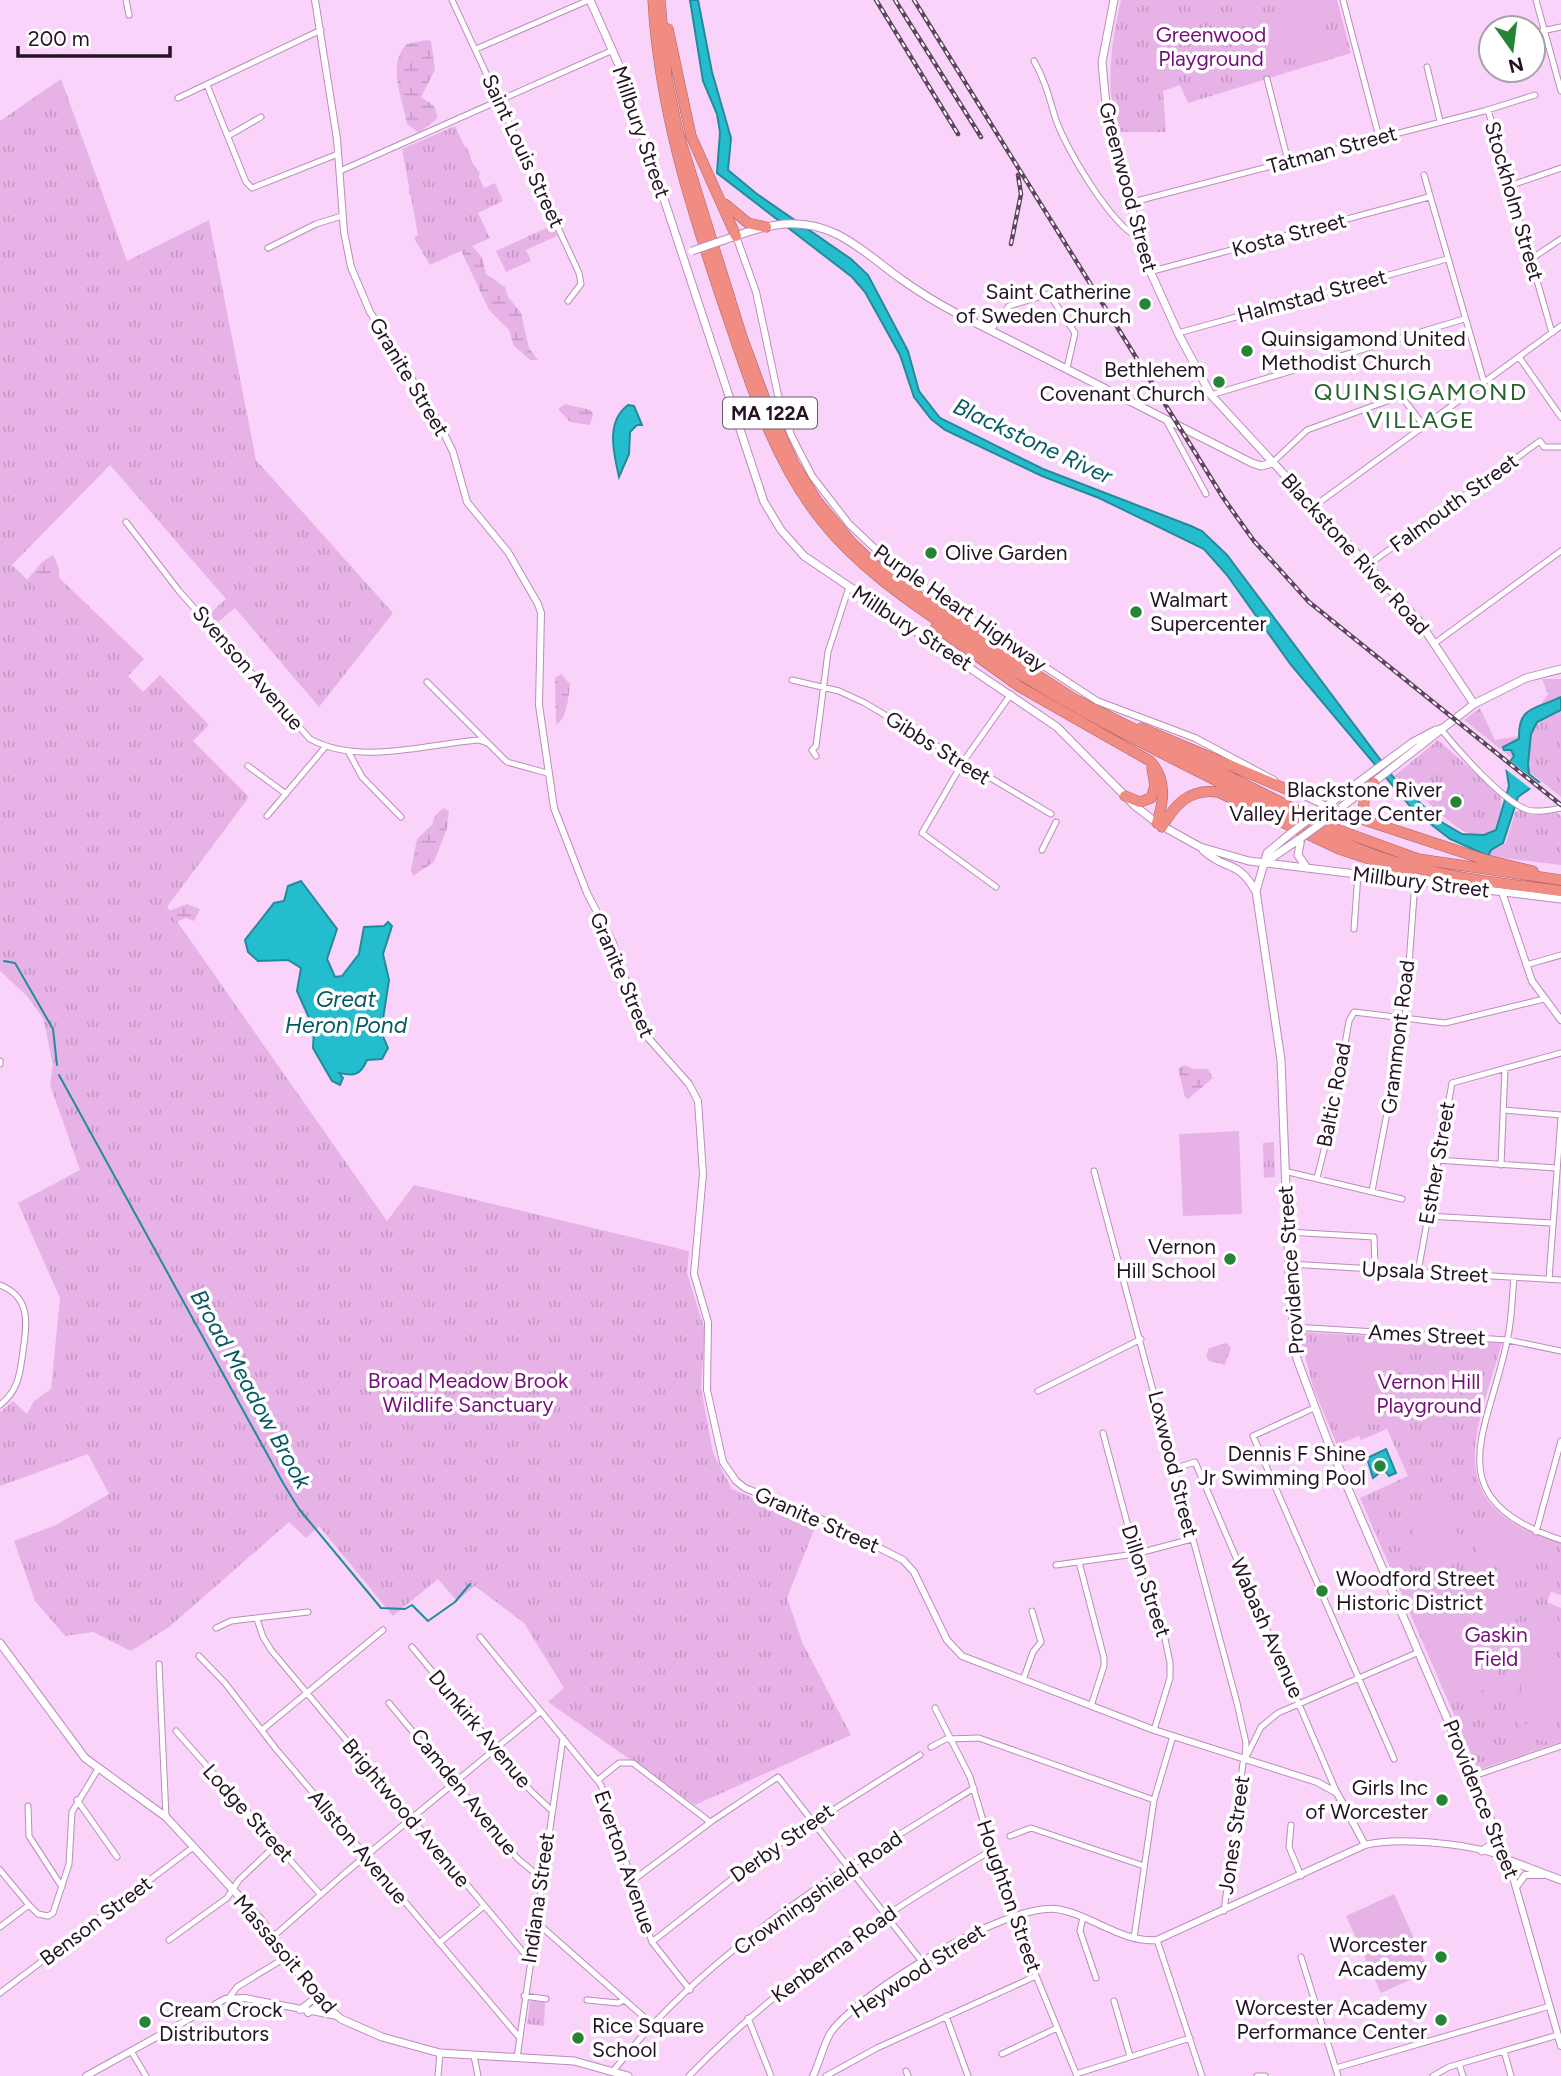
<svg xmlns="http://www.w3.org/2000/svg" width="1561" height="2076" viewBox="0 0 1561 2076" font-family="Figtree,sans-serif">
	<defs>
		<pattern id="wetland-marsh" width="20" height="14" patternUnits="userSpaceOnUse" patternTransform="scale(1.75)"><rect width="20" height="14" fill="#e7b3e7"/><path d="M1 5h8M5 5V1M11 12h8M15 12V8" fill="none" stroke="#c699c6"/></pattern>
		<pattern id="park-tufts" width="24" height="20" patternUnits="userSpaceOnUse" patternTransform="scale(1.75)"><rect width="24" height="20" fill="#e7b3e7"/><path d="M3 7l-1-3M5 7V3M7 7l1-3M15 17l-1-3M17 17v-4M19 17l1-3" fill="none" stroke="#c699c6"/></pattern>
	</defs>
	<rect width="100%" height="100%" fill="#fad3fa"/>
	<!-- wetland -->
	<path fill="url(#wetland-marsh)" d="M426 40 431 41 435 70 421 97 434 106 438 118 419 133 407 124C403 99 386 65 407 44Z
		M456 144 468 148 472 163 480 173 478 180 482 205 471 229 472 246 482 257 486 274 505 287 508 297 521 313 529 348 538 360H530L514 346 509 330 489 310 459 246 416 207 409 192 410 183Z
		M565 404 591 410 593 415 590 425 570 422 558 409Z
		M53 555 59 568 60 589 37 593 26 581 42 562Z
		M561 674 570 684C568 698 568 717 556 725L555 678Z
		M443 808 449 811 447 828 434 862 413 876 411 870 417 839 432 825 435 816Z
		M187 904 200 909 194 921 186 918 176 922 169 911Z
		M1184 1065 1193 1069H1208L1213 1078 1188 1099 1185 1097 1178 1069Z
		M1227 1343 1231 1348 1225 1365 1209 1361 1206 1356 1209 1348Z"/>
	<!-- park -->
	<path fill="url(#park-tufts)" d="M1121 0H1337L1351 53 1188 103 1180 85 1163 91 1166 132H1117C1106 86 1110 46 1121 0Z
		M61 79 127 261 209 220 256 460 393 613 319 707 235 608 217 623 209 614 226 599 110 465 12 565 36 588 52 571 144 659 128 676 143 692 160 675 209 725 193 741 249 797 167 907 387 1221 414 1185 689 1251 687 1273 705 1331 701 1388 713 1453 732 1489 816 1525 787 1598 803 1644 851 1735 695 1805 548 1702 564 1688 524 1623 475 1586 457 1601 438 1579 393 1616 319 1526 306 1538 289 1522 169 1627 131 1651 93 1632 65 1636 35 1601 14 1541 56 1525 109 1494 88 1454 0 1486V1412L13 1401 27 1414 34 1401 51 1389 60 1298 18 1203 80 1170 50 1085 53 1064 43 1018 27 996 0 971V121Z
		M455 126 484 188 495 183 503 201 478 213 490 238 430 265 414 238 418 235 402 149Z
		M553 225 557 236 526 250 531 261 506 272 496 251Z
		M1542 679H1561V797L1464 720 1480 708 1495 740 1519 736 1548 694Z
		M1438 740 1499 794C1503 805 1502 814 1497 826 1480 860 1429 802 1416 791 1410 786 1400 782 1394 776Z
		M1519 810 1531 815 1557 813 1561 816V865L1488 856 1490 851 1506 843 1515 812Z
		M1274 1142 1275 1177 1264 1178 1263 1143Z
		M1299 1332 1502 1343C1475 1437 1438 1507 1561 1543V1595L1551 1592 1547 1602 1561 1608V1742L1478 1770 1360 1498 1408 1476 1387 1429 1361 1440 1359 1436 1337 1445 1313 1387Z
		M530 2001 545 2002 544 2026 527 2024Z"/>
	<!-- garden -->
	<path fill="#e7b3e7" d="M1316 1 1328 48 1254 67 1243 24 1239 43 1217 48 1211 23 1213 19 1240 13 1242 20Z
		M1239 1131 1242 1214 1183 1216 1179 1134Z
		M1355 1342 1390 1343 1397 1351 1396 1390 1385 1425 1333 1423C1316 1394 1316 1382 1319 1350Z
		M1415 1363 1466 1370C1463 1401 1443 1419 1412 1419L1411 1366Z
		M1437 1502 1465 1545 1462 1552 1416 1568C1403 1542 1415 1519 1437 1502Z
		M1490 1525 1533 1539 1530 1560 1521 1570 1506 1573 1478 1557C1476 1545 1478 1532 1490 1525Z
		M1424 1587 1498 1592 1506 1600 1503 1629C1513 1605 1549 1597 1560 1624 1561 1634 1561 1652 1561 1663L1556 1631 1545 1617C1497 1601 1512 1652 1516 1679 1518 1692 1517 1709 1524 1721 1527 1728 1533 1732 1540 1735L1553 1734 1561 1729V1737C1543 1747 1529 1739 1518 1724L1503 1631 1497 1685 1454 1702 1402 1595Z
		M1550 1627 1561 1691V1713L1526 1719 1512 1633Z
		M1394 1894 1429 1971 1381 1993 1346 1916Z"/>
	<!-- water -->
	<path fill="#24bdcd" stroke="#248a9b" stroke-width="2" d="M690 0H698L712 72 731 138 728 170 757 194 851 259 868 275 908 351 919 391 940 418 1043 469 1191 526 1202 531 1227 555 1394 778 1438 820 1462 834 1484 835 1496 830 1509 786 1506 767 1514 756 1511 750H1504L1503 747 1519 739C1518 706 1534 710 1561 697V710L1537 722 1531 734 1528 764 1529 774 1539 782 1518 797 1503 843 1491 850 1488 856 1450 839 1415 812 1291 665 1227 575 1204 549 1099 498 1042 476 945 430 931 419 914 397 900 355 865 292 852 277 717 173 720 132 717 114 703 81Z
		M628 405 634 406 642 425H637L630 432 629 454 619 477C614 454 605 422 628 405Z
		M301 881 337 929 327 959 335 977 342 976 359 954 364 927 384 926 388 922 392 926 383 954 389 980 381 1032 388 1048 382 1059 367 1060C360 1076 354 1076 339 1073L343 1078 340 1085 332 1081 313 1048 314 1029 297 991 301 968 288 960 258 961 248 952 245 940 274 903 284 901 288 886Z
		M1386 1449 1396 1473 1389 1476 1384 1469 1373 1478 1367 1458Z"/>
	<!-- pier -->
	<path fill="#fad3fa" d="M1509 760 1541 785 1535 792 1504 768Z"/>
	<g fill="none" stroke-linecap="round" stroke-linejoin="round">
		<!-- stream -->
		<path stroke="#248a9b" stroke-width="2" d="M4 961 15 963 53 1029 57 1065
			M59 1075 283 1483 299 1509 381 1608 405 1609 412 1605 428 1621 455 1602 470 1584"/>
		<!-- minor casing -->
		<g stroke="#bb8cbb" stroke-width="7">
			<path id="minor" d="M126 0 129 15
				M452 0 579 273 581 284 568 301
				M1343 0 1379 137
				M1536 0 1561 91
				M1533 33 1561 27
				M476 49 589 0
				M1034 61C1045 80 1049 97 1055 117 1064 146 1111 225 1138 237
				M1427 67 1440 121
				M1267 79 1288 161
				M207 85 246 182 252 188 338 154
				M178 98 321 30
				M1488 110 1552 333
				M228 136 261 117
				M340 171 613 50
				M1424 175 1484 382
				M1509 186 1561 168
				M1129 203 1484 111 1535 95
				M268 248 316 224 342 216
				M1531 259 1561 239
				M1149 272 1429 197
				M1049 294 1075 333 1067 368
				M991 330 1009 306 1058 291
				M1178 333 1447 259
				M1519 357 1561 417
				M1211 395 1464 319
				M1166 420 1206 494
				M1272 463 1307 430 1401 396 1424 426
				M1313 507 1561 326
				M126 522 179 591 310 739C360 766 426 744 479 740L487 743
				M1368 565 1540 441 1544 447H1561
				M1435 643 1561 551
				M792 680 839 691 865 703 1051 814
				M427 682 507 762 547 773
				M1440 728C1456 748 1504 803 1528 810 1538 813 1551 810 1561 808
				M348 751 362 777 401 817
				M816 756 812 750 816 746 828 652 849 587
				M248 766 286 794
				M267 816 326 746
				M1042 850 1056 822
				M996 887 922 833 963 762 1011 694
				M1354 929 1358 874
				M1526 965 1561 955
				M0 1064V1061
				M1504 1110 1561 1115
				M1437 1160 1556 1168
				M1501 1165 1505 1068
				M1094 1171 1237 1703 1246 1743 1245 1759
				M1284 1171 1402 1199
				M1317 1178 1332 1118 1349 1021 1354 1012 1445 1023 1544 999
				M1372 1191 1405 1019 1415 882
				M1427 1216 1552 1223
				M1287 1232 1374 1237 1375 1269
				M1289 1264 1561 1280
				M1418 1272 1452 1083 1561 1053
				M1514 1277C1512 1298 1512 1320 1507 1341 1488 1434 1435 1498 1561 1540
				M1549 1279 1561 1118
				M0 1285C31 1297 27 1323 23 1351 20 1373 19 1390 0 1405
				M1293 1327 1508 1340 1561 1351
				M1038 1391 1141 1339
				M1314 1408 1253 1436 1394 1759
				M1103 1433 1143 1582 1163 1629 1170 1663V1678L1154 1730
				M1173 1469 1195 1462 1337 1793
				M1536 1532 1561 1441
				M1079 1562 1104 1658V1666L1091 1706
				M1056 1565 1135 1554 1192 1539
				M257 1619 263 1637 271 1650 529 1959
				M216 1628 231 1621 308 1612
				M480 1637 601 1785 652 1942 690 1990
				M412 1647 531 1791 550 1809
				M199 1656 225 1683 276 1749 519 2037
				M159 1664 166 1817
				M1023 1680 1033 1652 1041 1642 1032 1611
				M389 1703 518 1859 541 1878
				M935 1708 970 1777 1012 1917 1077 2076
				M262 1730 383 1630
				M176 1731 320 1894
				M931 1747 946 1739 979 1738 1154 1800
				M1474 1776 1561 1746
				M598 1780 619 1763H633L710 1822
				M77 1800 117 1857
				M28 1806 29 1836 62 1887
				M1291 1825 1289 1847 1301 1876
				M1010 1836 1031 1828 1144 1866
				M0 1870 29 1905
				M632 1881 712 1821 778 1777 923 1963
				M1224 1911 1243 1763 1261 1727 1278 1713 1419 1652
				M1083 1917 1080 1931 1096 1978
				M535 1921 653 2025
				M0 1927 29 1905 38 1914 48 1916 53 1913 69 1864 72 1812 98 1769
				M274 1936 344 1874 540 1712
				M1134 1938 1154 1800 1173 1736
				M169 1940 227 1898 239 1880 276 1845
				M1157 1940 1202 2076
				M652 1942 765 1853 920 1755
				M439 1943 484 1906
				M1301 1957 1338 2076
				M0 1993 192 1848
				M524 1996 546 1999
				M229 1998 237 1987 288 1956
				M587 2000 618 2003 624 2000
				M1114 2001 1130 2056
				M946 2016 968 2076
				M748 2018 771 2076
				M131 2051 146 2076
				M1504 2051 1511 2076
				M1002 2054 1057 2028
				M474 2056 478 2076
				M517 2058 563 1738
				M1459 2064 1463 2076
				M1336 2068 1550 2006
				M614 2070C707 1949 846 1868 974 1788
				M906 2071 908 2076
				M1076 2074 1190 2038
				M438 2076 440 2053
				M689 2076C777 1984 883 1914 992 1850
				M826 2076 877 2048 1036 1976
				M1257 2076H1265
				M1433 2076 1449 2067 1558 2035"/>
		</g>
		<!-- tertiary casing -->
		<g stroke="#bb8cbb" stroke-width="8">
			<path id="tertiary" d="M315 0 337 139 344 232 351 267 370 312 438 421 453 452 467 502 508 552 538 604 541 613 539 705 554 808 587 893 613 943 643 1032 689 1084 698 1101 703 1174 694 1274 708 1322 707 1390 723 1462 736 1481 745 1488 835 1525 903 1560 914 1572 947 1640 962 1656 1154 1730 1317 1782 1337 1793 1365 1845
				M736 236 756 292 778 395 791 435 812 476 849 524 884 557 935 595 1097 701 1195 738 1274 780
				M1296 792 1337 811
				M1502 892 1532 981 1561 1020
				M1517 1886 1525 1875H1542
				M300 2010 316 1997
				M308 2013 321 2003
				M86 2076 225 1999 245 1998 337 2016
				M813 2076C820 2062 823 2045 831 2032 860 1992 1007 1903 1056 1909 1091 1914 1121 1943 1157 1940L1365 1845C1396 1837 1480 1843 1508 1860L1561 2046"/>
		</g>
		<!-- secondary casing -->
		<g stroke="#bb8cbb" stroke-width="9">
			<path id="secondary" d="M590 0 622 72 764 502 781 530 804 556 1057 727 1135 806 1157 823 1200 847 1249 861 1561 899
				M1114 0 1102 62 1107 115 1146 262 1179 335 1211 395 1419 621 1474 704
				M721 241C742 234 762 226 784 224 835 220 863 252 901 279 919 292 937 303 956 313L1252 463 1261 466 1272 463
				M1321 810 1413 742 1436 730
				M1334 813 1474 704 1526 678 1561 669
				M1291 833 1267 853 1256 891 1281 1060 1290 1293 1297 1359 1328 1442 1508 1860 1561 1880
				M1301 838 1298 855 1307 868
				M1203 850C1226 872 1236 858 1255 890
				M1264 863 1301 838
				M0 1643 85 1758 166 1817 261 1920 313 1994 341 2019 382 2037 440 2053 574 2061 628 2076
				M1482 1851 1491 1845 1498 1832"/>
		</g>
		<!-- motorway casing -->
		<g stroke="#aa6262" stroke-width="11">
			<path id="motorway" d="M653 0C659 109 691 209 726 312 751 385 773 460 822 521 857 565 904 598 950 629 1037 689 1128 737 1223 784 1277 811 1332 841 1389 860 1445 878 1503 883 1561 891
				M660 0 667 80 678 132 742 337 766 402 794 464 817 501 852 543 873 563 940 612 1076 700 1330 827 1418 859 1561 880
				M668 29 691 136 736 236
				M725 204 748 223 766 227
				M936 627 1020 687 1150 761C1167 779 1164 801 1157 823
				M1141 728 1298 794
				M1125 796 1140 802 1151 798 1155 786 1152 768
				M1337 811 1483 859 1533 871
				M1371 822C1359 809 1363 796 1374 783
				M1162 827C1175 804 1190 788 1218 792L1339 849 1409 872"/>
		</g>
		<!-- minor -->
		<use href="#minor" stroke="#fff" stroke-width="5"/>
		<!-- tertiary -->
		<use href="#tertiary" stroke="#fff" stroke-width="6"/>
		<!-- secondary -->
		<use href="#secondary" stroke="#fff" stroke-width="7"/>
		<!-- motorway -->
		<use href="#motorway" stroke="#f18c83" stroke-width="10"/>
		<!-- rail casing -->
		<g stroke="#5d455d" stroke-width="4.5">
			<path id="rail" d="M876 0 958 134
				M895 0 981 137
				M914 0 1224 499 1254 541 1309 602 1561 805
				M1011 244 1021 194 1018 175"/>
		</g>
		<!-- rail -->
		<use href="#rail" stroke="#fff" stroke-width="2" stroke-dasharray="5" stroke-linecap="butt"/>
		<!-- secondary-bridge casing -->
		<g stroke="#bb8cbb" stroke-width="9" stroke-linecap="butt">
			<path id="secondary-bridge" d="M692 251 721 241
				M1291 833 1321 810
				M1301 838 1331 816"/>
		</g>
		<!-- secondary-bridge -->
		<use href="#secondary-bridge" stroke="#fff" stroke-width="7"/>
	</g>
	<!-- markers -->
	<g fill="#258436" stroke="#fff" stroke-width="2.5">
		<circle cx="1145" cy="304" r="7"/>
		<circle cx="1247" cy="351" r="7"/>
		<circle cx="1219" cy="382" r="7"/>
		<circle cx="931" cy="553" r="7"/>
		<circle cx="1136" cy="612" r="7"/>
		<circle cx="1456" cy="802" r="7"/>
		<circle cx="1230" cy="1259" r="7"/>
		<circle cx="1380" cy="1466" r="7"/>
		<circle cx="1322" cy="1591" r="7"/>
		<circle cx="1442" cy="1800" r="7"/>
		<circle cx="1441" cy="1957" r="7"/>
		<circle cx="1441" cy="2020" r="7"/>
		<circle cx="145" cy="2022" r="7"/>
		<circle cx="578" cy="2038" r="7"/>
	</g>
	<g text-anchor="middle" stroke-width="7" stroke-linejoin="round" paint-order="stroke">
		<!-- shield labels -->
		<rect fill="#fff" stroke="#665a66" stroke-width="2" x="723" y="397.5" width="94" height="31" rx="5"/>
		<g font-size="19" font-weight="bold" fill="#251325">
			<text x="770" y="420">MA 122A</text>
		</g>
		<!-- park labels -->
		<g font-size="21" fill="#760d7b" stroke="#fff">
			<text x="1211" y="42">Greenwood<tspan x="1211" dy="24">Playground</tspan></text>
			<text x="468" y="1388">Broad Meadow Brook<tspan x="468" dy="24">Wildlife Sanctuary</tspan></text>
			<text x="1429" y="1389">Vernon Hill<tspan x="1429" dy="24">Playground</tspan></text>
			<text x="1496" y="1642">Gaskin<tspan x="1496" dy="24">Field</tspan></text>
		</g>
		<!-- street labels -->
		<g font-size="21" fill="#251325" stroke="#fff">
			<text transform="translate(641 132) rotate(71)" y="7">Millbury Street</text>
			<text transform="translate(1332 150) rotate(-15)" y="7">Tatman Street</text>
			<text transform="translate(523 151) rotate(65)" y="7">Saint Louis Street</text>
			<text transform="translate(1128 187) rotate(75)" y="7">Greenwood Street</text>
			<text transform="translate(1514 201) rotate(74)" y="7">Stockholm Street</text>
			<text transform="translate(1289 235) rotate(-15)" y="7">Kosta Street</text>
			<text transform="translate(1312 296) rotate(-15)" y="7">Halmstad Street</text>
			<text transform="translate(409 377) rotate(59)" y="7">Granite Street</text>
			<text transform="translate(1454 503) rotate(-36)" y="7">Falmouth Street</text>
			<text transform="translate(1355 554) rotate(48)" y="7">Blackstone River Road</text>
			<text transform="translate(960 608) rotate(35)" y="7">Purple Heart Highway</text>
			<text transform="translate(912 628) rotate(33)" y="7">Millbury Street</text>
			<text transform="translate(248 668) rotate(49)" y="7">Svenson Avenue</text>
			<text transform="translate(938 748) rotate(32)" y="7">Gibbs Street</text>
			<text transform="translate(1421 882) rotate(7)" y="7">Millbury Street</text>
			<text transform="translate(622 975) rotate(67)" y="7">Granite Street</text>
			<text transform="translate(1398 1037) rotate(-83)" y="7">Grammont Road</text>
			<text transform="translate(1334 1095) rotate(-79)" y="7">Baltic Road</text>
			<text transform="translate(1437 1163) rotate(-80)" y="7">Esther Street</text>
			<text transform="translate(1291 1270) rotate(-94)" y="7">Providence Street</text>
			<text transform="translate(1425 1272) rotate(3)" y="7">Upsala Street</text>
			<text transform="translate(1427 1335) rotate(3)" y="7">Ames Street</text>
			<text transform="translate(1173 1464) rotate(76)" y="7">Loxwood Street</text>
			<text transform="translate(817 1520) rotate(24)" y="7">Granite Street</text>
			<text transform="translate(1146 1581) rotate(72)" y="7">Dillon Street</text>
			<text transform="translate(1267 1628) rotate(66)" y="7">Wabash Avenue</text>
			<text transform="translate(480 1729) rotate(50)" y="7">Dunkirk Avenue</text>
			<text transform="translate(464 1792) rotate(51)" y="7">Camden Avenue</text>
			<text transform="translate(1481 1799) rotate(68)" y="7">Providence Street</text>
			<text transform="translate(248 1813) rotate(48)" y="7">Lodge Street</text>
			<text transform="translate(406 1813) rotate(50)" y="7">Brightwood Avenue</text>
			<text transform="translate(1234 1835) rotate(-82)" y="7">Jones Street</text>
			<text transform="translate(782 1843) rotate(-35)" y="7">Derby Street</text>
			<text transform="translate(358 1847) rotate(50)" y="7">Allston Avenue</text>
			<text transform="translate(625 1862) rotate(71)" y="7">Everton Avenue</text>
			<text transform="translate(818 1893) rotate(-35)" y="7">Crowningshield Road</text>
			<text transform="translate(1009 1896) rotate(71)" y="7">Houghton Street</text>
			<text transform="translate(538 1898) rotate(-82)" y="7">Indiana Street</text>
			<text transform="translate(96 1921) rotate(-37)" y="7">Benson Street</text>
			<text transform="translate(285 1954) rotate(50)" y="7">Massasoit Road</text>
			<text transform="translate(834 1954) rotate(-36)" y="7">Kenberma Road</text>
			<text transform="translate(918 1971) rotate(-33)" y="7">Heywood Street</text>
		</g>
		<!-- poi labels -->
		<g font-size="21" fill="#251325" stroke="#fff" text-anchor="end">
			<text x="1131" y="299">Saint Catherine<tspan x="1131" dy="24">of Sweden Church</tspan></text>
			<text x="1261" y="346" text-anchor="start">Quinsigamond United<tspan x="1261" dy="24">Methodist Church</tspan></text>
			<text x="1205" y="377">Bethlehem<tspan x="1205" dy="24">Covenant Church</tspan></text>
			<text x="945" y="560" text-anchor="start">Olive Garden</text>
			<text x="1150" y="607" text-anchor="start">Walmart<tspan x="1150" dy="24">Supercenter</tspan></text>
			<text x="1442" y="797">Blackstone River<tspan x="1442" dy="24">Valley Heritage Center</tspan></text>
			<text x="1216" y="1254">Vernon<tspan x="1216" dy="24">Hill School</tspan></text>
			<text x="1366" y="1461">Dennis F Shine<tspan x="1366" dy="24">Jr Swimming Pool</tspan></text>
			<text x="1336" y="1586" text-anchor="start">Woodford Street<tspan x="1336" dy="24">Historic District</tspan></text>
			<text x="1428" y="1795">Girls Inc<tspan x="1428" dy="24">of Worcester</tspan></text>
			<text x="1427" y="1952">Worcester<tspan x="1427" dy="24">Academy</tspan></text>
			<text x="1427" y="2015">Worcester Academy<tspan x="1427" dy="24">Performance Center</tspan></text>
			<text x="159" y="2017" text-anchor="start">Cream Crock<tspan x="159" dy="24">Distributors</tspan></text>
			<text x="592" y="2033" text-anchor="start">Rice Square<tspan x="592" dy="24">School</tspan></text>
		</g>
		<!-- water labels -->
		<g font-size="23" font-style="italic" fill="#045962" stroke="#fff">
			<text transform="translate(1033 441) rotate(25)" y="8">Blackstone River</text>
			<text x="346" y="1007">Great<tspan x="346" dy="26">Heron Pond</tspan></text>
			<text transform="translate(251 1389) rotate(61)" y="8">Broad Meadow Brook</text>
		</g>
		<!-- quarter labels -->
		<g font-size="24" letter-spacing="2" fill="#296230" stroke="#fff">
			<text x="1421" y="400">QUINSIGAMOND<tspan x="1421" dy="28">VILLAGE</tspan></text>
		</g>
	</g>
	<!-- north arrow -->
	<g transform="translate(1512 49) rotate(166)"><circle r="33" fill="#ffffff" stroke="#a8a1a8" stroke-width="2"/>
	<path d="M0-5L12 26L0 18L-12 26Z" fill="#258436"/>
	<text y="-10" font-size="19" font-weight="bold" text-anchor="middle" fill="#251325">N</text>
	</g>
	<!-- scale -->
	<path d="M18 46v10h152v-10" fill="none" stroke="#251325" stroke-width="3.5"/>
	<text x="28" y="46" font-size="21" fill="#251325" stroke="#ffffff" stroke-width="5" paint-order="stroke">200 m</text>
</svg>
